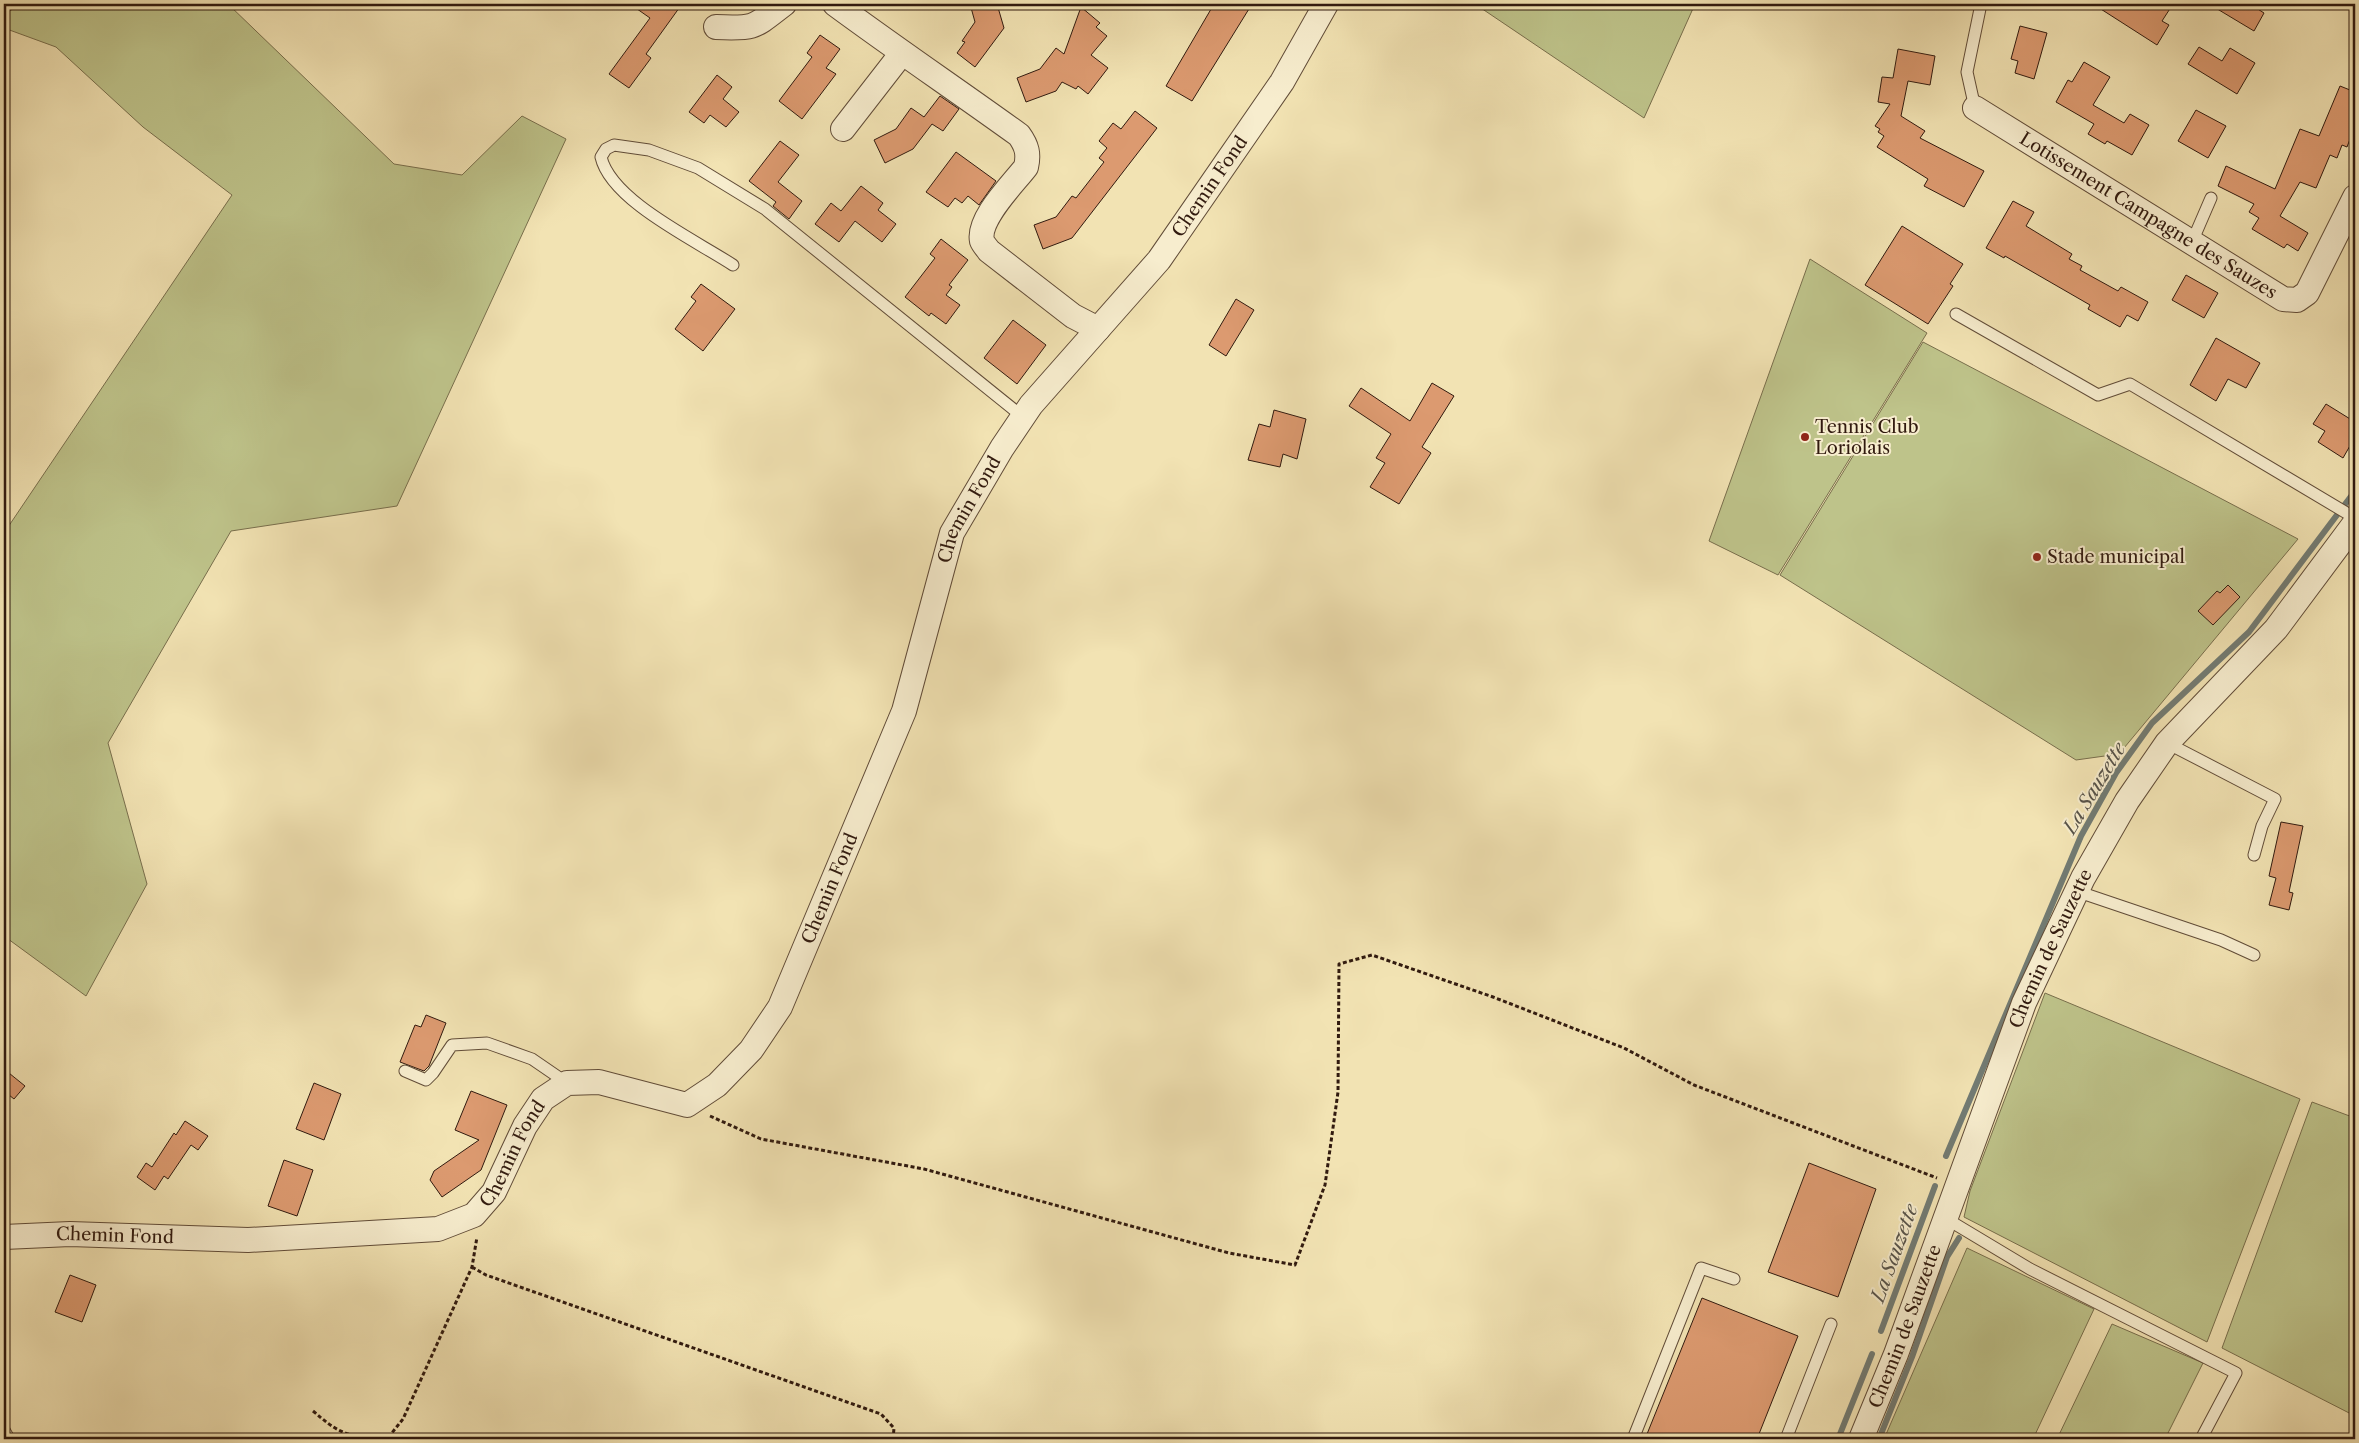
<svg xmlns="http://www.w3.org/2000/svg" width="2359" height="1443" viewBox="0 0 2359 1443" font-family="'Libre Caslon Text',serif">
	<rect width="100%" height="100%" fill="#f2e3b3"/>
	<filter id="stains"><feTurbulence type="fractalNoise" baseFrequency=".004" numOctaves="4"/><feColorMatrix values="0 0 0 0 .2 0 0 0 0 .09 0 0 0 0 .02 0 0 0 .5 -.17"/></filter>
	<radialGradient id="worn" r=".72"><stop offset=".6" stop-color="#630" stop-opacity="0"/><stop offset="1" stop-color="#630" stop-opacity=".3"/></radialGradient>
	<!-- green -->
	<path fill="#bec38a" stroke="#786e4c" d="M20 4H228L394 164 462 175 522 116 566 139 397 506 231 531 108 743 147 884 86 996 4 936V533L232 195 143 127 56 47 4 28V15Z
		M1475 4H1695L1644 118Z
		M1810 259 1927 333 1778 575 1709 541Z
		M1923 342 2298 539 2119 754 2076 760 1780 575Z
		M2045 993 2300 1099 2207 1342 1964 1217 1970 1191Z
		M2312 1102 2355 1118V1416L2222 1348Z
		M1967 1248 2094 1309 2033 1439H1884Z
		M2112 1324 2203 1363 2165 1439H2057Z"/>
	<g fill="none" stroke-linecap="round" stroke-linejoin="round">
		<!-- stream -->
		<path stroke="#727b73" stroke-width="6" d="M1946 1156 2081 836 2116 773 2152 723 2249 632 2355 491
			M1881 1331 1935 1186
			M1838 1439 1872 1354
			M1879 1439 1912 1357 1947 1257 1959 1238"/>
	</g>
	<!-- building -->
	<path fill="#dc9a70" stroke="#311a0f" d="M630 4H682L646 54 651 58 629 88 609 74 650 18Z
		M970 4H997L1004 28 975 67 957 53 965 42 962 41 975 22Z
		M1214 4H1252L1192 101 1166 86Z
		M2093 4H2173L2162 21 2169 25 2157 45Z
		M2209 4H2250L2264 13 2254 31Z
		M1081 7 1100 23 1096 27 1107 36 1091 55 1108 68 1088 94 1078 86 1076 89 1062 82 1056 91 1026 102 1017 78 1040 69 1056 48 1064 54Z
		M2020 26 2047 33 2034 79 2015 73 2018 61 2011 59Z
		M820 35 840 49 826 68 836 74 802 119 779 101 812 57 807 53Z
		M2199 47 2222 61 2230 48 2255 63 2237 94 2188 64Z
		M1898 49 1935 56 1930 85 1908 81 1901 116 1925 131 1920 138 1984 171 1964 207 1924 186 1928 179 1877 147 1884 136 1878 132 1880 129 1875 126 1890 104 1878 102 1882 77 1893 78Z
		M2084 62 2110 77 2093 105 2124 123 2130 114 2149 125 2132 155 2107 141 2105 144 2088 134 2094 124 2056 102 2068 80 2072 82Z
		M717 75 732 87 723 99 739 112 726 127 710 115 704 123 689 112Z
		M2340 86 2355 92V126L2347 147 2342 145 2337 158 2330 155 2316 188 2300 182 2280 216 2308 233 2298 251 2287 244 2284 248 2252 229 2259 218 2249 212 2254 204 2218 186 2226 166 2275 189 2300 129 2319 136Z
		M940 96 959 109 943 131 932 124 913 149 885 163 874 140 896 129 911 108 924 117Z
		M2196 110 2226 126 2208 158 2178 141Z
		M1135 111 1157 128 1072 238 1043 249 1034 225 1056 217 1072 196 1076 198 1104 162 1099 158 1107 148 1099 141 1113 123 1121 129Z
		M780 141 799 155 778 182 802 201 789 219 773 206 776 202 749 181Z
		M956 152 996 181 979 205 968 196 962 203 955 198 948 207 926 192Z
		M861 186 883 203 878 210 896 224 882 242 855 221 839 242 815 224 831 203 841 211Z
		M2013 201 2034 212 2026 226 2072 254 2069 259 2082 266 2080 270 2118 291 2121 287 2148 302 2138 321 2127 315 2120 327 2088 309 2090 305 2005 256 2004 258 1986 248Z
		M1902 226 1963 264 1950 284 1953 286 1928 324 1865 285Z
		M941 239 968 260 949 285 952 287 946 295 960 305 946 324 931 313 929 316 905 297 935 258 930 254Z
		M2186 275 2218 293 2204 318 2172 300Z
		M701 284 735 309 703 351 675 329 696 301 691 297Z
		M1236 299 1254 310 1226 356 1209 345Z
		M1013 320 1046 345 1017 384 984 358Z
		M2216 338 2260 363 2246 388 2228 379 2216 401 2190 385Z
		M1432 383 1454 396 1422 447 1431 453 1399 504 1370 487 1385 463 1376 458 1391 434 1349 406 1361 388 1410 421Z
		M2326 404 2355 422V437L2343 458 2318 442 2325 431 2313 424Z
		M1274 410 1306 419 1297 459 1283 454 1280 467 1248 460 1259 424 1270 427Z
		M2228 585 2240 597 2213 625 2198 611 2217 591 2220 593Z
		M2281 822 2303 826 2289 892 2293 893 2289 910 2269 905 2276 878 2269 876Z
		M426 1015 446 1023 429 1066 424 1071 400 1062 415 1025 421 1027Z
		M4 1069 25 1086 14 1099 4 1091Z
		M314 1083 341 1094 324 1140 296 1129Z
		M471 1091 507 1105 481 1170 442 1197 430 1180 434 1171 479 1140 455 1130Z
		M185 1121 208 1136 198 1150 191 1145 168 1179 164 1176 155 1190 137 1177 146 1163 152 1167 174 1133 176 1135Z
		M284 1160 313 1170 297 1216 268 1206Z
		M1809 1163 1876 1189 1838 1297 1768 1272Z
		M70 1275 96 1285 82 1322 55 1312Z
		M1702 1298 1798 1336 1757 1439H1645Z"/>
	<g fill="none" stroke-linecap="round" stroke-linejoin="round">
		<!-- lane casing -->
		<g stroke="#614c38" stroke-width="13">
			<path id="lane" d="M1975 108 1967 72 1981 4
				M2192 242 2211 198
				M733 265C697 241 611 201 601 157L606 149 614 145 649 150 698 168 765 209 1023 417
				M1956 314 2098 395 2130 384 2355 518
				M2167 743 2275 799 2262 826 2254 855
				M2076 891 2221 940 2254 955
				M405 1071 426 1080 433 1073 452 1045 487 1043 532 1059 567 1083
				M1945 1218 2030 1269 2236 1373 2201 1439
				M4 1430 9 1439
				M1633 1439 1701 1268 1734 1279
				M1786 1439 1831 1324"/>
		</g>
		<!-- street casing -->
		<g stroke="#614c38" stroke-width="26">
			<g id="street">
				<path d="M835 4C896 49 958 91 1019 135 1027 146 1029 154 1026 167 1013 184 977 219 982 241 983 244 987 248 989 251L1073 316 1098 329"/>
				<path d="M716 27C756 29 754 27 784 4"/>
				<path id="s1" d="M1975 108 2283 299 2297 300 2307 293 2355 197"/>
				<path d="M843 129 902 53"/>
				<path id="s2" d="M4 1237 70 1234 248 1240 438 1229 474 1215 494 1192 525 1126 543 1099 567 1083 599 1082 687 1105 717 1085 751 1050 780 1007 904 711 952 533 1002 448 1031 405 1159 260 1282 82 1326 4"/>
				<path id="s3" d="M1861 1439 1896 1354 2024 1003 2083 878 2127 801 2167 743 2276 629 2355 523"/>
			</g>
		</g>
		<!-- path -->
		<path stroke="#311a0f" stroke-width="3" stroke-dasharray="4 2.5" stroke-linecap="butt" d="M710 1116 761 1139 924 1169 1229 1253 1295 1265 1325 1185 1338 1092 1339 964 1372 955 1493 997 1624 1048 1694 1085 1937 1178
			M472 1267 486 1275 881 1414 894 1428 893 1439
			M313 1411C335 1430 343 1435 372 1439
			M376 1439H387L403 1419 472 1267 477 1237"/>
		<!-- lane -->
		<use href="#lane" stroke="#f7edce" stroke-width="11"/>
		<!-- street -->
		<use href="#street" stroke="#f7edce" stroke-width="24"/>
	</g>
	<!-- markers -->
	<g fill="#8f2418" stroke="#f7edce" stroke-width="2">
		<circle cx="1805" cy="437" r="5"/>
		<circle cx="2037" cy="557" r="5"/>
	</g>
	<g text-anchor="middle" stroke-width="4" stroke-linejoin="round" paint-order="stroke">
		<!-- street labels -->
		<g font-size="18" fill="#311a0f" stroke="#f7edce">
			<text dy="6" stroke="none"><textPath href="#s2" startOffset="1836">Chemin Fond</textPath></text>
			<text dy="6" stroke="none"><textPath href="#s1" startOffset="204">Lotissement Campagne des Sauzes</textPath></text>
			<text dy="6" stroke="none"><textPath href="#s2" startOffset="1431">Chemin Fond</textPath></text>
			<text dy="6" stroke="none"><textPath href="#s2" startOffset="1026">Chemin Fond</textPath></text>
			<text dy="6" stroke="none"><textPath href="#s3" startOffset="526">Chemin de Sauzette</textPath></text>
			<text dy="6" stroke="none"><textPath href="#s2" startOffset="546">Chemin Fond</textPath></text>
			<text dy="6" stroke="none"><textPath href="#s2" startOffset="111">Chemin Fond</textPath></text>
			<text dy="6" stroke="none"><textPath href="#s3" startOffset="121">Chemin de Sauzette</textPath></text>
		</g>
		<!-- poi labels -->
		<g font-size="18" fill="#311a0f" stroke="#f7edce" text-anchor="start">
			<text x="1815" y="433">Tennis Club<tspan x="1815" dy="21">Loriolais</tspan></text>
			<text x="2047" y="563">Stade municipal</text>
		</g>
		<!-- water labels -->
		<g font-size="19" font-style="italic" fill="#575349" stroke="#f7edce">
			<text transform="translate(2094 788) rotate(-59)" y="7">La Sauzette</text>
			<text transform="translate(1894 1253) rotate(-70)" y="7">La Sauzette</text>
		</g>
	</g>
	<!-- margin -->
	<rect width="2359" height="1443" fill="none" stroke="#f2e3b3" stroke-width="20"/>
	<rect x="5" y="5" width="2349" height="1433" fill="none" stroke="#311a0f" stroke-width="2.5"/>
	<rect x="10" y="10" width="2339" height="1423" fill="none" stroke="#311a0f"/>
	<rect width="100%" height="100%" filter="url(#stains)"/>
	<rect width="100%" height="100%" fill="url(#worn)"/>
</svg>
